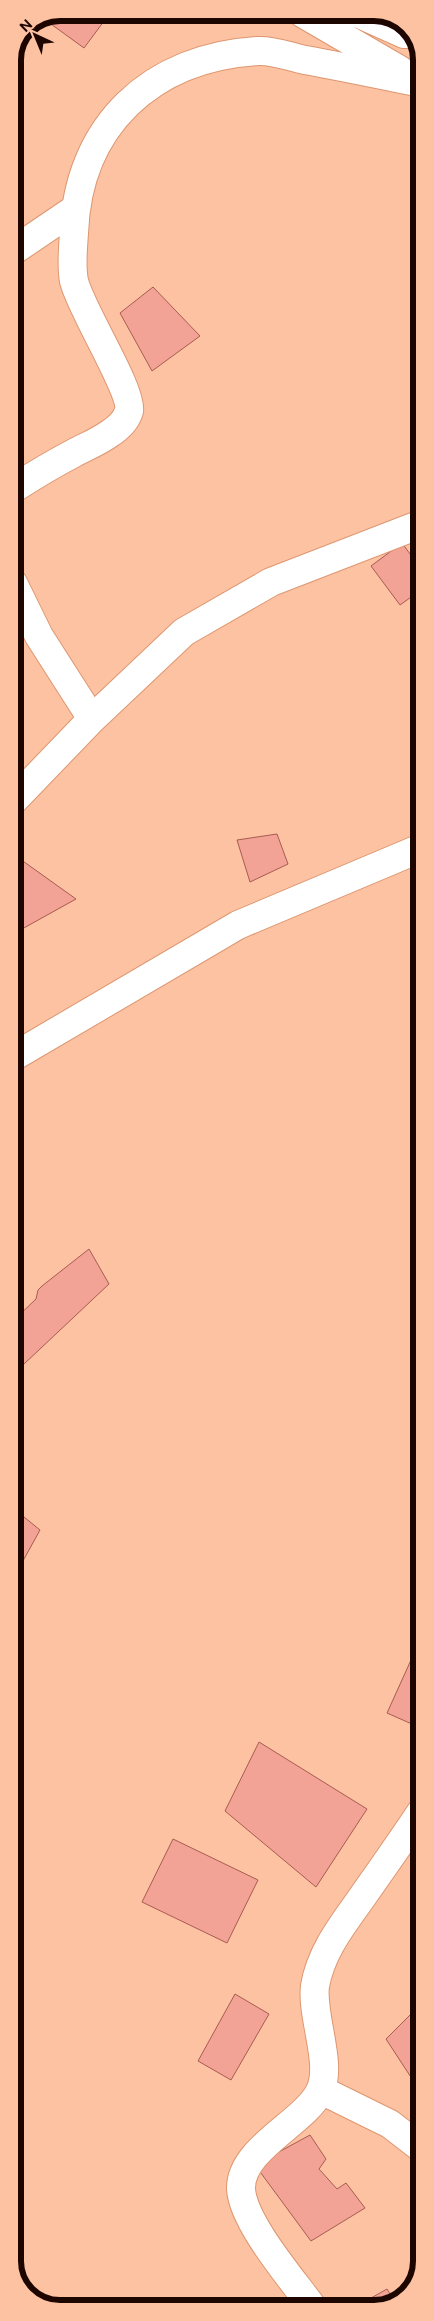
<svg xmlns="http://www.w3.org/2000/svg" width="434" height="2321" viewBox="0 0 434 2321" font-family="'Public Sans',sans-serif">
	<rect width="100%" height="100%" fill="#fdc2a2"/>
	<!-- building -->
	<path fill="#f3a396" stroke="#a75c51" d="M60 12 110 13 84 48 44 19Z
		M153 287 200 336 152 371 120 313Z
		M402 543 421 569V590L400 605 371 566Z
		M277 834 288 864 250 882 237 840Z
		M13 854 76 899 13 934Z
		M89 1249 109 1284 24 1364 13 1352V1321L36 1299 38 1290 42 1286Z
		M13 1508 40 1530 13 1579Z
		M421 1638V1728L387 1713Z
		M259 1742 367 1809 316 1887 225 1811Z
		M173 1839 258 1880 227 1943 142 1902Z
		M13 1857 21 1865 13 1877Z
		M235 1994 269 2014 231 2080 198 2061Z
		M421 2004V2083L418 2088 386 2039Z
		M310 2135 326 2159 319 2169 337 2189 346 2183 365 2208 311 2241 255 2165Z
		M13 2233 20 2271 16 2272 13 2267Z
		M387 2289 394 2300 380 2308 355 2307Z"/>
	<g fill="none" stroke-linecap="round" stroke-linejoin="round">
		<!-- street casing -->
		<g stroke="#dd9770" stroke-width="30">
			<path id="street" d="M302 13 400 70
				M357 13 404 34H411
				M13 251 75 209
				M13 489C33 476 53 464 74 453 85 447 98 442 109 434 117 429 126 421 129 411 133 391 81 310 74 281 71 266 73 248 74 233 78 125 152 57 258 51 273 50 290 57 305 60 344 67 382 75 421 83
				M13 583 39 636 92 719
				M13 801 92 719 184 632 271 582 421 524
				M321 2090 390 2124 421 2148
				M313 2308C293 2280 243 2223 241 2189 240 2148 305 2123 320 2091 333 2064 311 2016 315 1986 321 1950 345 1922 365 1893 384 1866 403 1839 421 1812"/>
		</g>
		<!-- secondary casing -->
		<g stroke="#dd9770" stroke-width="30">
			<path id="secondary" d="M13 1057 238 925 421 848"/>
		</g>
		<!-- street -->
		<use href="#street" stroke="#fff" stroke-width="28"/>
		<!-- secondary -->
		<use href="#secondary" stroke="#fff" stroke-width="28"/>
	</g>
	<!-- crop -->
	<path d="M0 0H434V2321H0ZM60 21H374A39 39 0 0 1 413 60V2261A39 39 0 0 1 374 2300H60A39 39 0 0 1 21 2261V60A39 39 0 0 1 60 21Z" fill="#fdc2a2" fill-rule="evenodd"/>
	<path fill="none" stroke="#1d0500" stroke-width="6" d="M60 21H374A39 39 0 0 1 413 60V2261A39 39 0 0 1 374 2300H60A39 39 0 0 1 21 2261V60A39 39 0 0 1 60 21Z"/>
	<!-- north arrow -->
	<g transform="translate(35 35) rotate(316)" stroke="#fdc2a2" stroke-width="4" paint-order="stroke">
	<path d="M0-4L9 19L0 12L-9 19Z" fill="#1d0500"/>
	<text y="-8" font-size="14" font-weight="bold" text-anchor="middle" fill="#1d0500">N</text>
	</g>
</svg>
